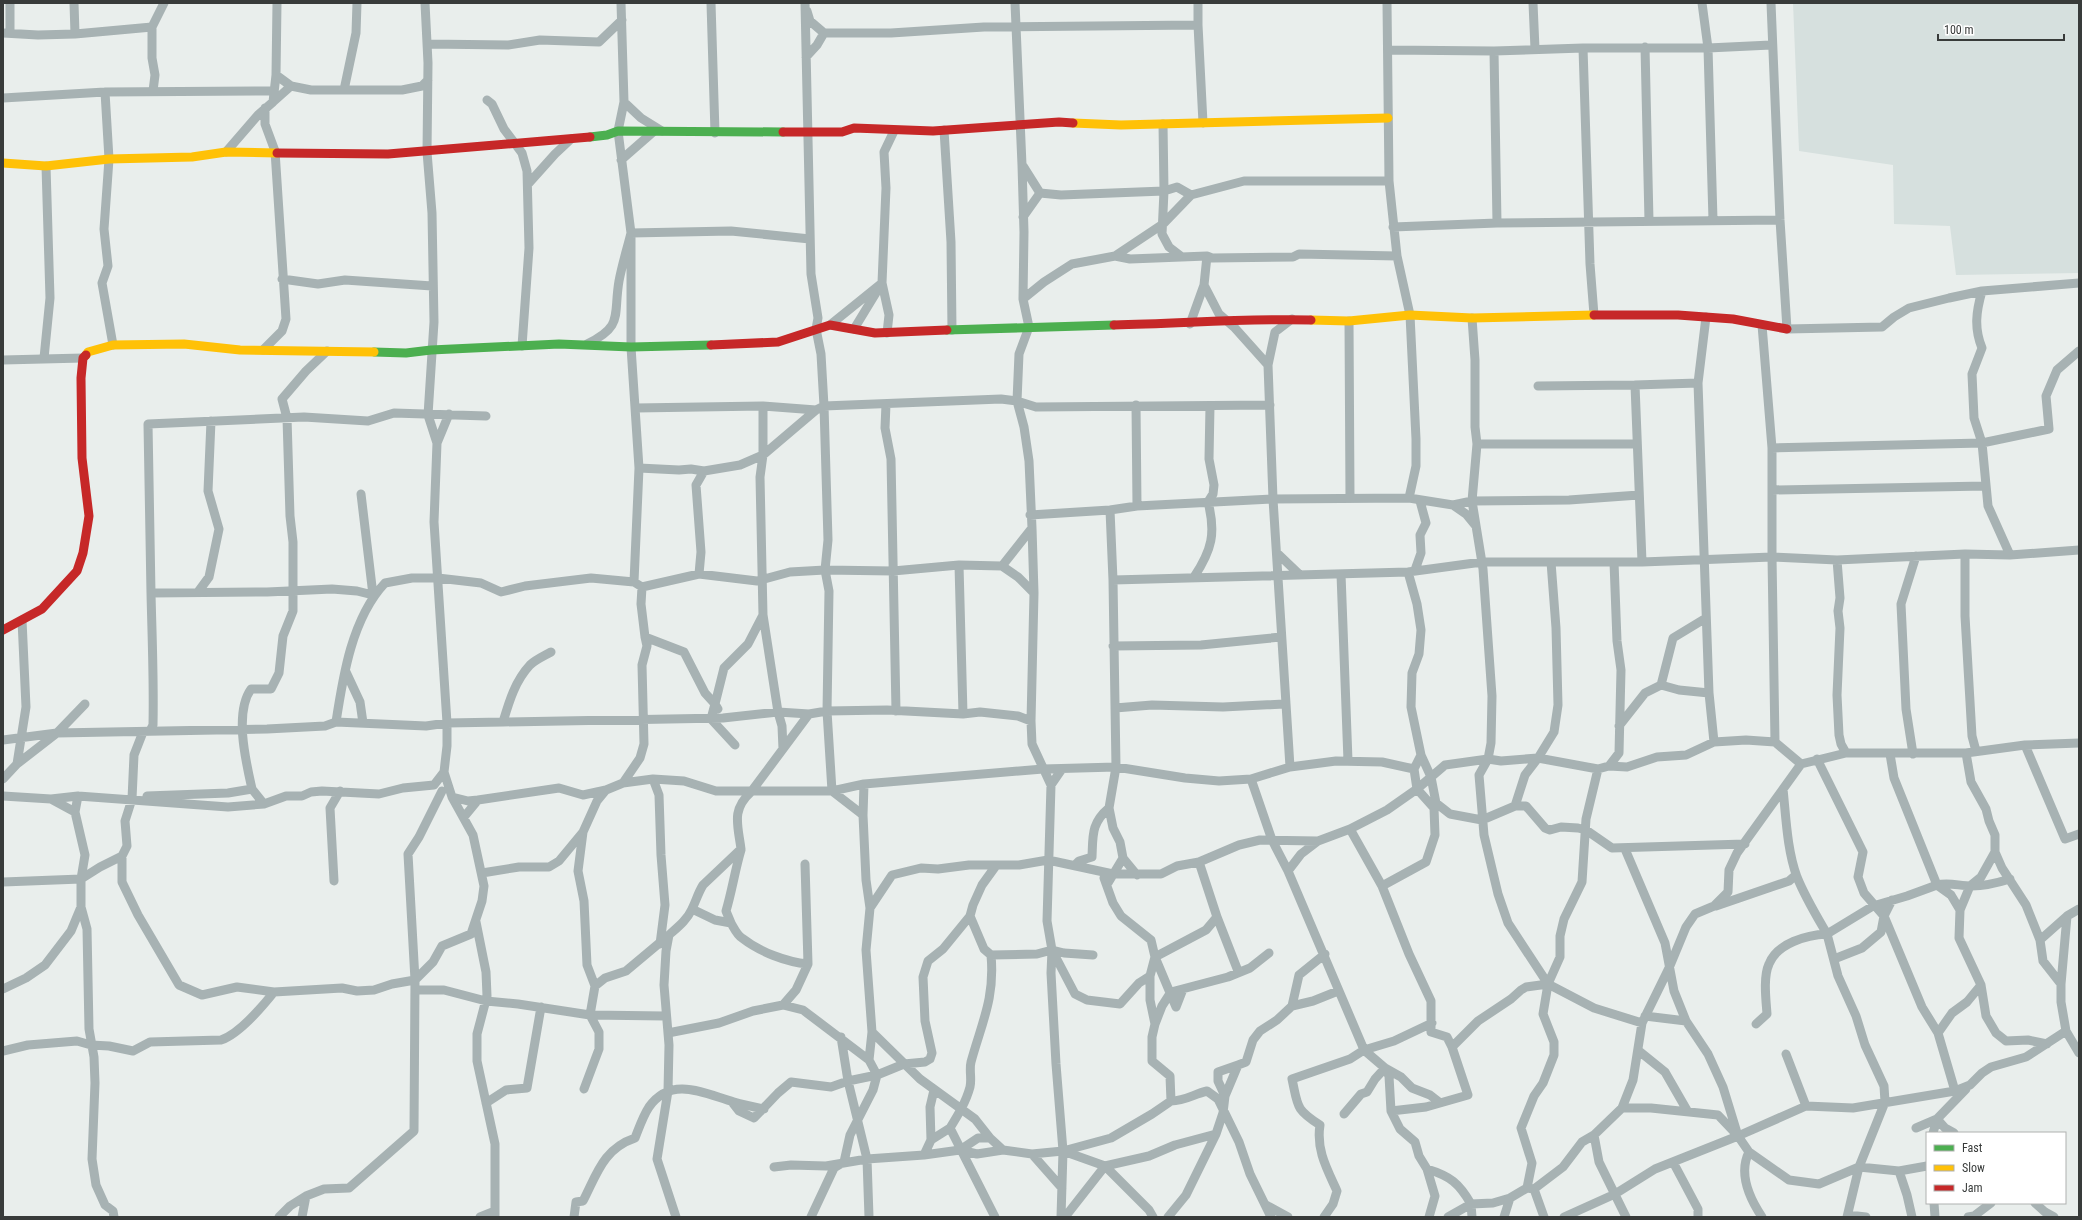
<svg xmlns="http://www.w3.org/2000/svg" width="2082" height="1220" viewBox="0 0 2082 1220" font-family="'Roboto Condensed',sans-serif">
	<rect width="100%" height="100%" fill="#e9eeec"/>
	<!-- built -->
	<path fill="#d6e0de" d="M1793 3H2079V273L1956 275 1950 226 1894 224 1893 165 1799 151Z"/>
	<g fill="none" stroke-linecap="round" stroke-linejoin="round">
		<!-- street -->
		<path stroke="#a7b2b3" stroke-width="9" d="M74 3 75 34
			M425 3 428 63 427 152 432 213 434 322 428 415 437 443
			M621 3 624 102 618 131 631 233V347L639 468 634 582
			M711 3 715 133
			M805 3 811 274 818 318 816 329 821 354 824 406 828 540 825 570 829 591 827 711 832 791 863 815
			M1015 3 1022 165 1024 232 1023 299 1029 327 1019 354 1017 401 1024 427 1029 461 1032 528 1034 593 1031 721 1032 744 1051 785 1047 921 1052 950 1051 973 1056 1064 1063 1151 1061 1217
			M1198 3V25L1203 123
			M1387 3 1389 181 1397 256 1410 315 1416 439V466L1409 498
			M1533 3 1535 49
			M1702 3 1708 48 1713 220
			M1771 3 1780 220 1787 329 1882 327 1894 317 1909 308 1949 298 1982 291 2079 283
			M807 11 810 21 824 33
			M10 32V3
			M3 33 38 35 75 34 152 27
			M428 44 508 45 540 40 599 42 622 20
			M1645 47 1649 221
			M1583 48 1590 264 1594 315
			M1388 50 1494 51 1583 48H1708L1771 45
			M1494 51 1497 223
			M806 57 817 45 824 33H891L984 27 1198 25
			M276 75 291 86 311 90H402L422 86 428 80
			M344 90 356 33 357 3
			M153 91 155 75 152 58V27L164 3
			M105 92 109 159 104 229 108 266 102 283 113 345
			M3 98 105 92 273 91
			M487 100 492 104 504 129 522 153 527 171 529 248 522 346
			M273 102 291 86
			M624 102 641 118 662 131
			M1163 124 1164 191 1162 234 1169 247 1182 257
			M944 130 951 242 952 330
			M226 152 258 115 273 102 276 75 277 3
			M621 160 653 132
			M1023 166 1040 193
			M529 183 555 154 571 139
			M1040 193 1061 195 1164 191 1177 187 1191 195
			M1023 217 1040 193
			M1393 227 1497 223 1780 220
			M1115 256 1163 224 1191 195 1244 181H1389
			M282 279 318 284 345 280 432 286
			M1204 285 1219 314 1234 327 1268 365
			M1023 299 1044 282 1072 264 1115 256 1130 259 1207 256 1212 258 1293 257 1299 254 1397 256
			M1472 318 1475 360V427L1477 444 1472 501 1483 569 1492 696 1491 743 1488 759 1479 775 1484 835 1498 894 1508 923 1548 984 1594 1008 1642 1023
			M1349 321 1350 498
			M1190 324 1204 285 1207 256
			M830 325 882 283 889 315 887 333
			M1762 325 1772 448V557L1775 742 1801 764
			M854 329 882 283 886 188 884 152 894 131
			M587 344C624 326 613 316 619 281 622 265 627 249 631 233L731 231 810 239
			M263 350 282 331 286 319 275 151 265 124V108
			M44 358 50 298 46 166
			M3 360 83 358
			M1538 386 1635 385
			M886 404 885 428 891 459 896 711
			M1136 405 1137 506
			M763 406V455L760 477 763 615 778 712 782 726 783 749
			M636 408 763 406 816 410 824 406 1001 399 1017 401 1036 407 1270 405
			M1477 444H1636
			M1772 448 1982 443 1974 418 1972 374 1982 348C1974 328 1976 312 1982 291
			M639 468 679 470 691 469 704 471 740 465 763 455 816 410
			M1772 490 1985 486
			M1453 505 1466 514 1475 525
			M1030 515 1110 510 1137 506 1273 499 1409 498 1453 505 1472 501 1569 500 1639 495
			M1277 553 1299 574
			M2010 555 2079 550
			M1837 560 1840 598 1838 611 1840 628 1837 695 1839 735 1841 744 1846 753
			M1642 562 1635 385 1698 383
			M959 565 963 714
			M1002 566 1032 528
			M1415 570 1421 553 1420 535 1426 523 1420 501
			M699 574 701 552 696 485 704 471
			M1341 574 1348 761
			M1194 577C1212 550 1216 533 1208 502L1213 494 1214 485 1209 459 1210 406
			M1113 580 1408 572 1482 562H1642L1772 557 1837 560 1965 554
			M642 587 641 604 645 637 684 652 705 693 715 704 711 719 735 745
			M198 592 209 577 219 529 208 491 211 421
			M151 593 148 424 304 417 368 421 394 413 486 416
			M1113 646 1201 645 1281 637
			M346 672 360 702 363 723
			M1661 685 1673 638 1706 618
			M1709 693 1714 742 1746 740 1775 742
			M1115 708 1152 705 1223 707 1284 704
			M718 709 715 704 724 668 748 644 763 615
			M336 722C343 676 352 618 385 583L412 578H438L481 583 501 592 525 586 591 578 634 582 642 587 699 574 757 581 790 572 825 570 893 571 959 565 1002 566 1018 577 1034 593
			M503 722 723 718 778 712 809 714 827 711 887 710 963 714 980 712 1018 716 1031 721
			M1619 726 1645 693 1661 685 1679 690 1709 693 1698 383 1706 317
			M150 731 153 725C154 681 152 637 151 593L267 592 332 589 357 591 373 595 361 494
			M3 740 57 733 267 729 325 726 336 722 426 726 447 723 503 722C509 702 515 681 530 665 535 660 544 656 551 652
			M2025 745 2065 839 2079 834
			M1976 751 1972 736 1965 616V554L2010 555 1988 506 1982 443 2049 429 2046 396 2057 370 2079 351
			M1966 753 1971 782 1986 809 1989 821 1995 835V852L2002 868 2026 905 2040 940 2043 961 2061 984V1002L2066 1031
			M1913 754 1906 709 1901 604 1916 556
			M1421 755 1431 777 1436 803 1450 814 1482 820 1515 806 1525 775 1538 758 1554 732 1558 705 1556 628 1551 562
			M1817 759 1863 852 1858 877 1864 893 1884 916 1881 932 1862 948 1834 959
			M17 764 57 733 85 704
			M1609 766 1627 767 1657 757 1686 755 1714 742
			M1290 767 1273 499 1268 365 1275 332 1292 319
			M3 779 17 764 26 707 22 620
			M653 779 659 795 661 855 665 905 660 944
			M1251 779 1272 840 1288 871 1362 1045 1364 1050 1385 1068 1389 1076 1391 1111 1400 1129 1415 1142 1419 1156 1427 1169 1435 1196 1429 1217
			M623 783 653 779 684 781 716 791H832L864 784 1043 769 1116 767 1185 778 1219 781 1251 779 1290 767 1336 761 1382 762 1414 769
			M1051 785 1062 769
			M252 789C246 762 234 713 251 689H271L279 673 283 636 293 611V542L290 516 287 418 282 399 306 371 327 351
			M3 796 51 799 78 796 228 807 264 804 286 796H302L311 792 322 791 379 794 403 788 434 785 444 772
			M147 796 228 793 252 789 264 804
			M452 797 468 801 478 800
			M51 799 75 812
			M1515 806H1526L1545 828 1550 830 1561 827 1578 828 1586 830 1612 848 1745 844
			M464 817 478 800 559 788 583 795 606 790 623 783 640 758 644 744 642 665 647 646 645 637
			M583 832 578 871 584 901 587 965 595 986
			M1625 849 1665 943 1674 991 1686 1021 1708 1054 1723 1087 1738 1136 1749 1152 1789 1180 1819 1184 1859 1167 1899 1171 1907 1195 1912 1217
			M122 856V882L138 915 179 985 202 995 237 987 274 992
			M1123 858 1137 875
			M1075 865 1079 861 1092 857C1093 836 1091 823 1109 808
			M1288 871 1301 854 1318 841
			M482 873 519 867H549L559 861 583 832 597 801 606 790
			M1104 878 1113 903 1121 916 1151 940 1155 957 1176 1007 1183 989
			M2010 879C1997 883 1985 886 1972 886 1959 886 1949 882 1937 885L1951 895 1960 910 1959 938 1981 985 1986 1016 1996 1033 2006 1041 2028 1040 2047 1044
			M334 881 330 808 340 791
			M3 882 81 879 85 855 75 812 78 796
			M1108 883 1123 858 1120 842 1113 828 1109 808 1116 767 1113 580 1110 510
			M1382 886 1426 862 1435 835 1434 808 1417 789 1445 765 1488 759 1501 761 1538 758 1598 769 1609 766 1619 753 1621 670 1617 641 1614 562
			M1892 900 1884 916 1922 1007 1938 1033
			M1716 906 1789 881 1796 875
			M81 907 87 929 89 1029 94 1057 95 1083 92 1159 96 1185 105 1205 113 1211 114 1217
			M870 908 892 875 921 868 938 869 969 865H1019L1048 860 1113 874H1161L1177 866 1199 862 1239 845 1260 840 1318 841 1350 829
			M692 909 715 920 731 923C734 928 737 935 742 938 760 952 786 962 808 964
			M1960 910 1970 886 1981 877 1995 852
			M970 916 984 949 991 955 1037 954 1052 950 1064 953 1093 955
			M1217 917 1238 971
			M476 922 486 972 487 996 477 1034V1061L495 1144V1217
			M731 923 726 911C732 891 735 870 741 850
			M2040 940 2067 916
			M1052 950 1075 994 1087 1000 1120 1004 1139 983 1150 976 1155 957 1206 930 1217 917 1199 862
			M991 955C995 998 982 1022 971 1062 969 1070 972 1079 970 1087 966 1102 958 1115 950 1128L995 1217
			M2061 984 2067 916 2079 909
			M3 989 26 978 45 965 71 931 81 907V879L100 867 122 856 127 846 125 821 132 799 134 755 143 732
			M415 990H444L486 1001 518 1004 590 1015 665 1016
			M783 1005 803 1010 869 1060
			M1292 1006 1313 1001 1338 991
			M1645 1016 1686 1021
			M1155 1024 1162 1006 1171 992 1228 977 1250 968 1269 953
			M1756 1024 1767 1014C1766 1000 1763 977 1769 964 1777 943 1807 935 1827 934 1816 915 1805 897 1797 877 1787 850 1786 817 1783 789
			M872 1032 920 1079 975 1119 990 1138 1003 1150 1032 1154 1063 1151 1105 1166 1149 1210 1153 1217
			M668 1033 719 1023 753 1011 783 1005 796 990 808 964 805 864
			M1452 1047 1478 1021 1511 999 1521 990 1526 987 1548 984
			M3 1051 28 1045 77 1041 91 1045 109 1046 133 1051 150 1042 221 1040C239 1034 262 1007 274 992L342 988 357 991 374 990 392 984 415 980 433 962 442 946 471 934 482 901 484 886 473 835 452 797 444 772 447 746V723L434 522 437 443 449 414
			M1639 1051 1665 1072 1688 1112
			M1786 1054 1806 1106
			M584 1089 599 1049V1032L590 1015 595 986 605 978 626 971 669 935
			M1955 1091 1938 1033 1952 1013 1967 1002 1981 985
			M1225 1096 1218 1081V1072L1238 1065
			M1171 1101C1185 1101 1194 1094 1207 1091L1218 1099 1239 1142 1250 1174 1271 1217
			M732 1102 739 1111 754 1118 778 1093 791 1082 831 1087 848 1081 841 1037
			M486 1103 506 1090 527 1088 541 1007
			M1622 1108H1651L1718 1115 1738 1136 1806 1106 1853 1108 1955 1091 1970 1085 1982 1073 1991 1067 2026 1057 2066 1031 2079 1053
			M1391 1111 1426 1107 1468 1095 1452 1047 1447 1037 1431 1032V1001L1409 954 1382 886 1350 829 1387 810 1417 789 1414 769 1421 755 1411 707 1412 673 1419 654 1421 630 1417 604 1408 572
			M1344 1114 1361 1094 1367 1092 1375 1079 1385 1068 1401 1077 1412 1088 1430 1095 1439 1102
			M1937 1119 1945 1128 1954 1133
			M1916 1128 1937 1119 1966 1089
			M1933 1133 1937 1119
			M1594 1135 1599 1162 1626 1217
			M931 1140 950 1128
			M960 1150 977 1154 1003 1150
			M1063 1151 1111 1138 1152 1114 1171 1101 1170 1076 1152 1061V1037L1155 1024 1150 1000V976
			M1749 1152C1738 1174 1750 1199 1762 1217
			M1032 1154 1062 1188
			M924 1155 931 1140 930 1107 934 1090
			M1673 1162 1698 1209V1217
			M774 1167 791 1165 826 1166 867 1159 924 1155 960 1150 978 1138H990
			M1427 1169C1450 1176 1459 1183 1471 1204L1493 1203 1510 1198
			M1899 1171 1927 1166
			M1527 1188 1532 1163 1521 1128 1534 1096 1543 1083 1554 1055V1042L1543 1014 1548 984 1560 957V936L1564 919 1582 882 1586 819 1598 769
			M1534 1189 1544 1217
			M1934 1203 1935 1217
			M2035 1203 2045 1212 2054 1217
			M1266 1205 1288 1217
			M1848 1215 1866 1217
			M279 1217 290 1206 306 1196
			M302 1217 306 1196 324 1189 349 1188 414 1131 415 980 408 854 419 837 442 791
			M480 1217 495 1211
			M574 1217 576 1202 583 1201C597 1174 603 1149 635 1138 639 1128 643 1116 649 1107 672 1075 705 1094 734 1102 744 1105 754 1107 764 1109
			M676 1217 657 1159 668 1091 669 1045 664 985 666 951 669 935C678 927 687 920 692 909 696 901 698 893 703 885L741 849C738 825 731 810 751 792L809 714
			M811 1217 834 1168 844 1162 850 1135 873 1090 877 1075 869 1060 872 1032 866 950 870 908 866 880 863 815 864 784
			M869 1217 867 1159 848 1081 877 1075 904 1064 925 1062 930 1059 932 1053 925 1021 923 977 928 961 943 949 970 916 973 905 982 885 995 867
			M1065 1217 1105 1166 1149 1156 1175 1145 1216 1134 1223 1113 1225 1096 1238 1065 1246 1062 1253 1040 1260 1031 1277 1020 1292 1006 1299 975 1325 954
			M1168 1217 1186 1195 1216 1134
			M1324 1217 1333 1204 1337 1191C1327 1169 1316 1150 1320 1125 1295 1109 1298 1106 1292 1079L1350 1059 1364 1050 1394 1041 1432 1023
			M1448 1217 1471 1204 1472 1217
			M1504 1217 1510 1198 1527 1188 1534 1189 1563 1167 1582 1142 1594 1135 1622 1108 1633 1080 1642 1023 1669 968 1686 927 1695 914 1714 906 1728 892 1729 870 1737 853 1801 764 1846 753H1966L2025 745 2079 743
			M1564 1217 1615 1194 1655 1169 1738 1136
			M1847 1217 1859 1167 1885 1102 1884 1086 1865 1045 1856 1016 1838 976 1827 934 1873 906 1907 896 1937 885 1894 778 1890 754
			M1968 1217 1974 1216 1991 1203"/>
		<!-- fast -->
		<path stroke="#4caf50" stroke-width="9" d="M590 137 607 135 618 131 783 132
			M947 330 1114 325
			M374 352 406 353 431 350 559 344 631 347 711 345"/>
		<!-- slow -->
		<path stroke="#ffc107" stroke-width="9" d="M1073 123 1121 125 1388 118
			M3 163 46 166 109 159 192 157 226 152 277 153
			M1311 320 1349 321 1410 315 1472 318 1594 315
			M86 355 88 352 113 345 184 344 240 350 374 352"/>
		<!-- jam -->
		<path stroke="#c62828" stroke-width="9" d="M783 132H842L854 128 933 131 1059 122 1073 123
			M277 153 388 154 590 137
			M1594 315H1678L1733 319 1787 329
			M1114 325C1180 324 1245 318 1311 320
			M711 345 778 342 830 325 875 333 947 330
			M3 630 42 609 77 571 83 553 89 516 82 458 81 378 83 358 86 355"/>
	</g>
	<!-- border -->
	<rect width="2082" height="1220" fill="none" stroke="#383b3a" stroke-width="8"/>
	<!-- legend -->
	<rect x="1926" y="1132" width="140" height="72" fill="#ffffff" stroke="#afb1b0"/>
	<rect x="1934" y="1145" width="20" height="6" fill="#4caf50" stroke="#afb1b0"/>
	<text x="1962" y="1152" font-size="12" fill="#383b3a">Fast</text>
	<rect x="1934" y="1165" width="20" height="6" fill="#ffc107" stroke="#afb1b0"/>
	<text x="1962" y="1172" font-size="12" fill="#383b3a">Slow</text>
	<rect x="1934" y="1185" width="20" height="6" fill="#c62828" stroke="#afb1b0"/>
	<text x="1962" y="1192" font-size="12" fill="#383b3a">Jam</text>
	<!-- scale -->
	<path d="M1938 34v6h126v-6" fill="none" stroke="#383b3a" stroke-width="2"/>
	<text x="1944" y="34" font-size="12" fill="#383b3a" stroke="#ffffff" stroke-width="3" paint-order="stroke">100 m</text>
</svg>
